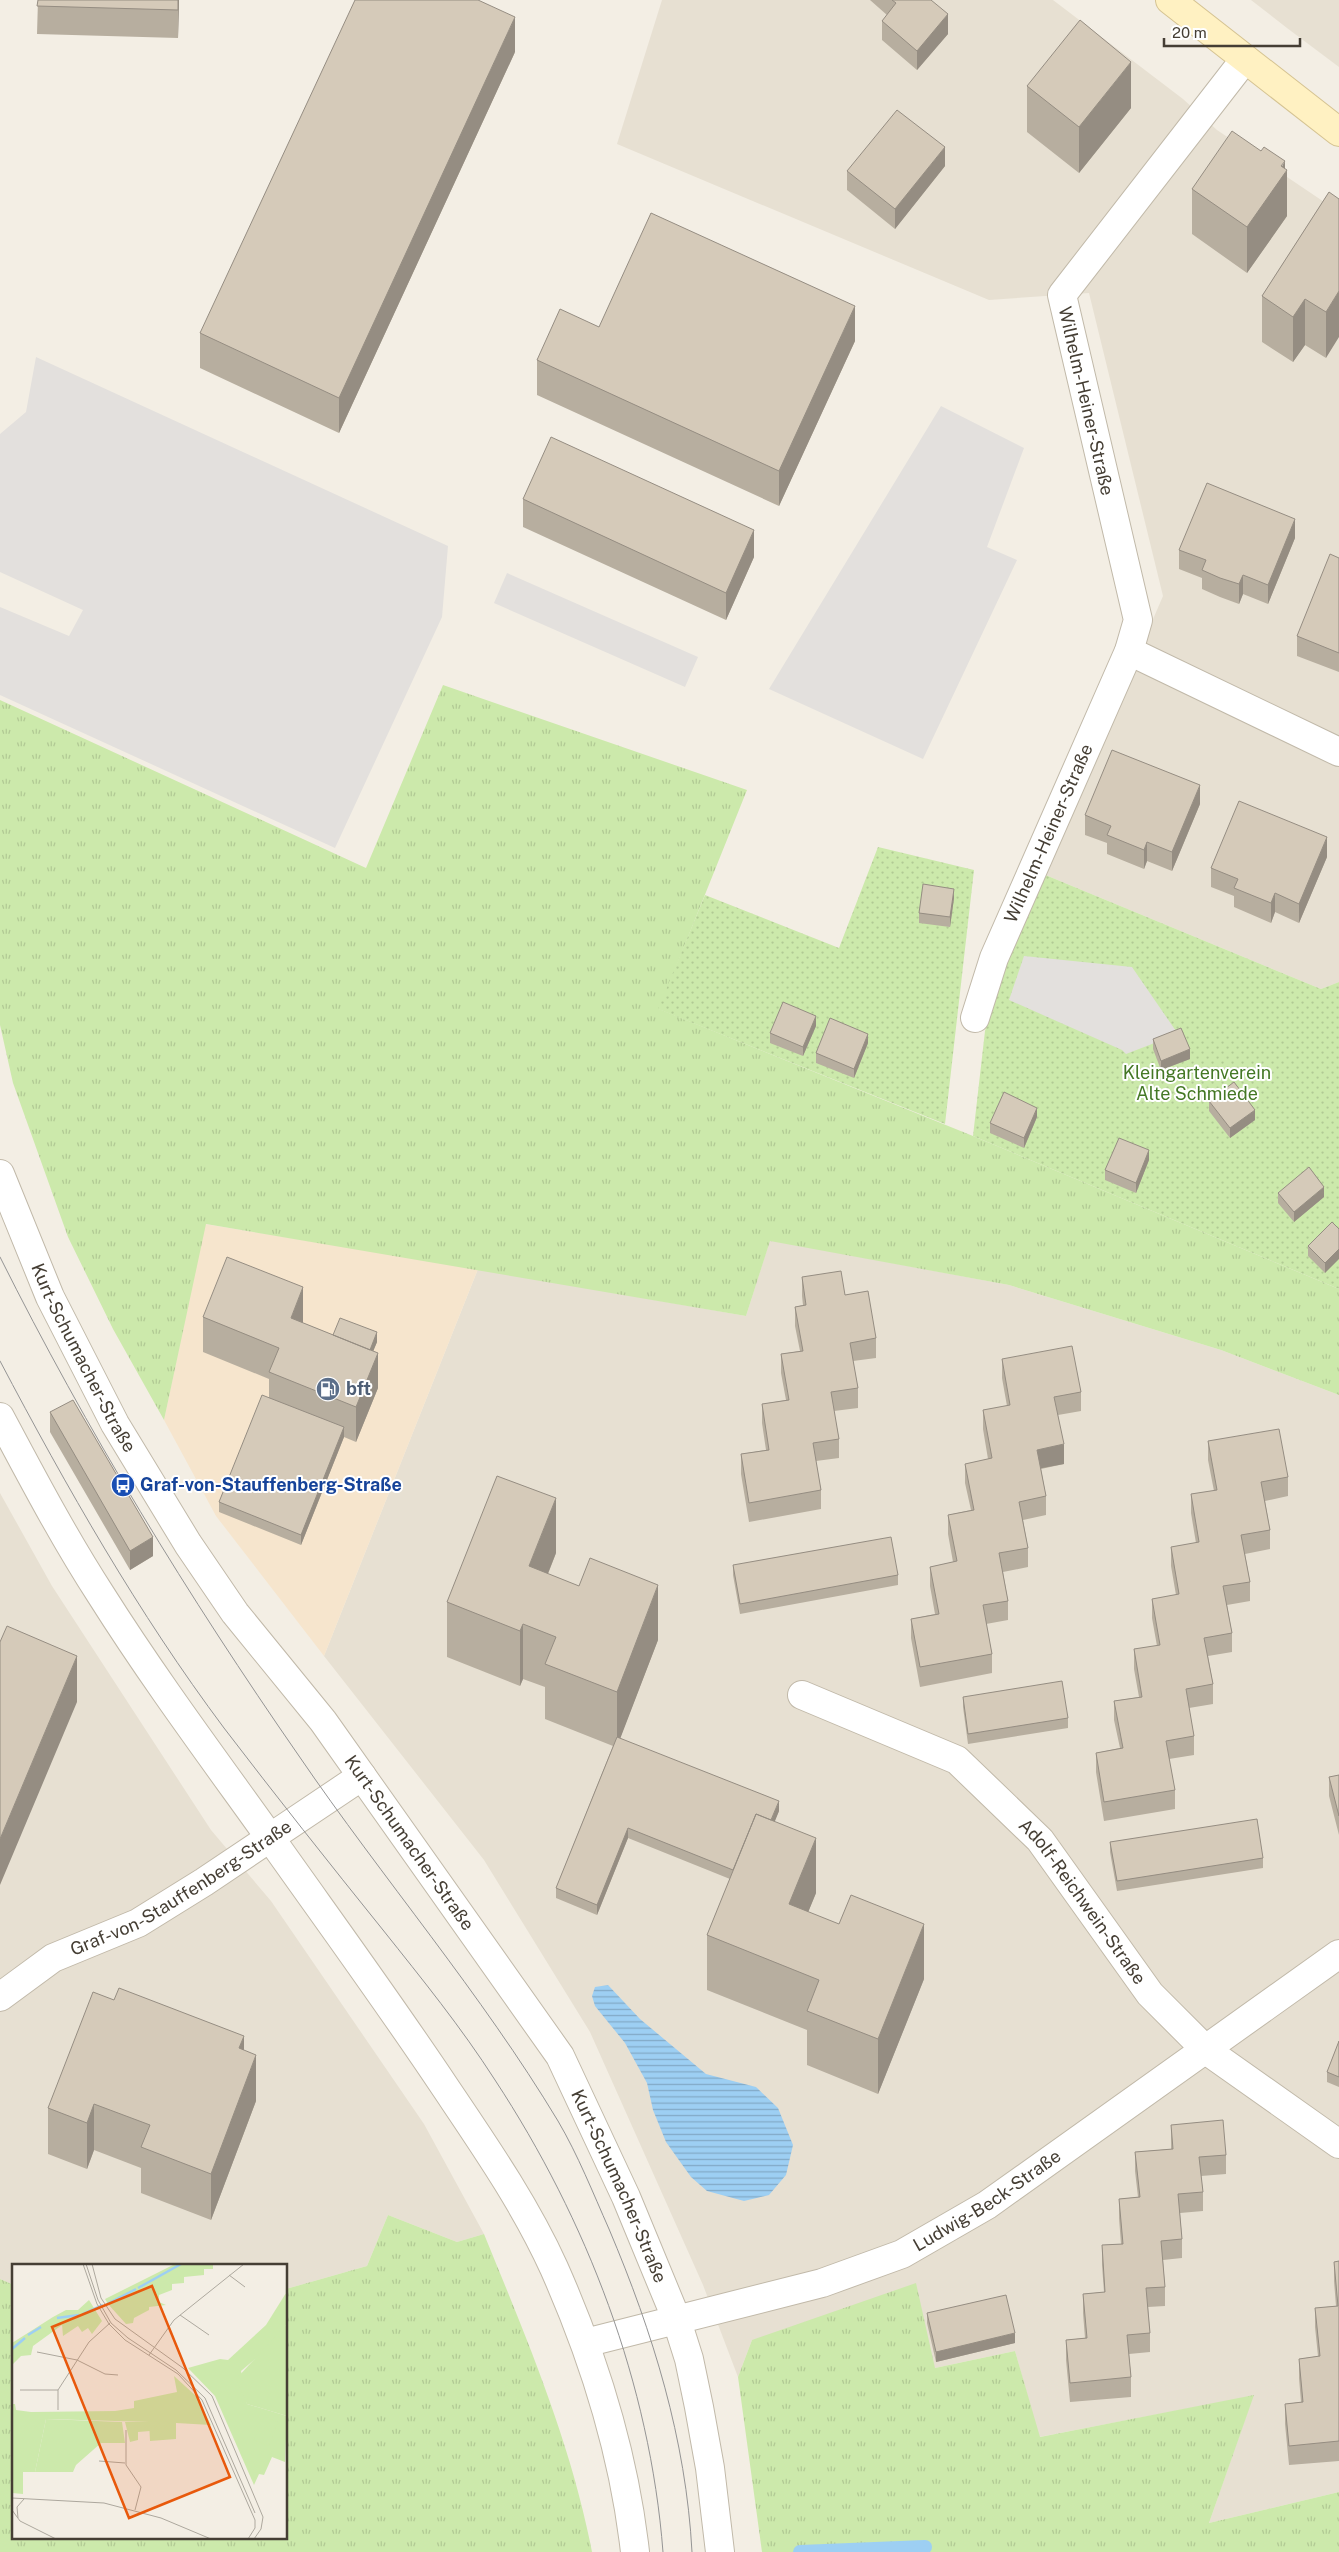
<svg xmlns="http://www.w3.org/2000/svg" width="1339" height="2552" viewBox="0 0 1339 2552" font-family="'Public Sans',sans-serif">
	<defs>
		<pattern id="grass-tufts" width="24" height="20" patternUnits="userSpaceOnUse" patternTransform="scale(1.25)"><rect width="24" height="20" fill="#cce9ab"/><path d="M3 7l-1-3M5 7V3M7 7l1-3M15 17l-1-3M17 17v-4M19 17l1-3" fill="none" stroke="#b1c994"/></pattern>
		<pattern id="garden-dots" width="8" height="8" patternUnits="userSpaceOnUse" patternTransform="scale(1.25)"><rect width="8" height="8" fill="#cce9ab"/><path d="M2 2h.1M6 6h.1" fill="none" stroke="#b1c994" stroke-width="1.8" stroke-linecap="round"/></pattern>
		<pattern id="water-rules" width="6" height="5" patternUnits="userSpaceOnUse" patternTransform="scale(1.25)"><rect width="6" height="5" fill="#9dcff3"/><path d="M0 2.5h6" fill="none" stroke="#82a9c6"/></pattern>
	</defs>
	<rect width="100%" height="100%" fill="#f3eee4"/>
	<!-- residential -->
	<path fill="#e7e0d2" d="M662 0H1053L1183 99 1217 130 1339 212V982L1321 989 1043 874 1163 596 1089 293 989 300 617 144Z
		M1251 0H1339V67L1287 28Z
		M770 1240 1009 1285 1221 1350 1339 1395V2492L1209 2523 1253 2396 1039 2437 1015 2351 935 2368 752 2340 738 2377 703 2285 590 2032 484 1860 324 1656 478 1269 746 1316Z
		M0 1493 52 1586 211 1830 271 1901 424 2124 484 2234 457 2242 388 2215 367 2266 286 2289V2266H14V2285L0 2279Z"/>
	<!-- commercial -->
	<path fill="#f6e5cd" d="M205 1224 478 1269 324 1656 216 1516 164 1420Z"/>
	<!-- grass -->
	<path fill="url(#grass-tufts)" d="M443 685 747 790 659 1009 973 1136 1339 1289V1395L1221 1350 1009 1285 770 1241 746 1316 206 1224 164 1420 113 1329 68 1237 13 1083 0 1025V700L366 868Z
		M388 2215 457 2242 484 2234C526 2337 571 2442 592 2552H0V2279L14 2285V2538H286V2289L367 2266Z
		M916 2283 935 2368 1015 2351 1040 2437 1254 2395 1209 2523 1339 2492V2552H762L738 2377 752 2340Z"/>
	<!-- garden -->
	<path fill="url(#garden-dots)" d="M878 847 974 870 945 1124 658 1009 705 895 839 948Z
		M1043 874 1321 989 1339 982V1289L973 1136 985 1031 1005 961Z"/>
	<!-- parking -->
	<path fill="#e3e0dd" d="M36 357 448 546 442 617 335 848 0 695V607L69 636 83 610 0 572V434L26 412Z
		M941 406 1024 448 987 547 1017 560 923 759 769 689Z
		M507 573 698 657 685 687 494 603Z
		M1024 956 1132 967 1178 1034 1126 1054 1122 1050 1009 1000Z"/>
	<!-- water -->
	<path fill="url(#water-rules)" d="M608 1985 640 2019 706 2074 756 2087 778 2108 793 2145 786 2175 769 2195 744 2201 707 2191 691 2177 666 2142 653 2110 647 2083 625 2043 595 2006 592 1996 595 1987Z"/>
	<g fill="none" stroke-linecap="round" stroke-linejoin="round">
		<!-- stream -->
		<path stroke="#9dcff3" stroke-width="14" d="M800 2552 925 2547"/>
		<!-- street casing -->
		<g stroke="#c1b9a9" stroke-width="30">
			<g id="street">
				<path d="M1129 651 1339 752"/>
				<path id="s1" d="M975 1018 994 958 1129 651 1138 620 1062 295 1245 59"/>
				<path id="s2" d="M0 1174 50 1297 115 1424 188 1544 235 1613 323 1721 560 2056 626 2197 676 2318 689 2359 699 2407 710 2468 720 2552"/>
				<path d="M0 1417C32 1477 64 1538 101 1595 154 1679 213 1758 271 1839 329 1921 389 2003 445 2087 484 2145 525 2204 554 2268 594 2358 624 2454 635 2552"/>
				<path id="s3" d="M802 1695 957 1760 1040 1840 1150 1994 1206 2050 1339 2144"/>
				<path id="s4" d="M0 1997 53 1958 138 1923 204 1882 362 1776"/>
				<path id="s5" d="M585 2343 822 2283 902 2254 987 2205 1339 1954"/>
			</g>
		</g>
		<!-- secondary casing -->
		<g stroke="#d5c392" stroke-width="30">
			<path id="secondary" d="M1170 0 1339 132"/>
		</g>
		<!-- street -->
		<use href="#street" stroke="#fff" stroke-width="28"/>
		<!-- secondary -->
		<use href="#secondary" stroke="#fff1c2" stroke-width="28"/>
		<!-- tram -->
		<path stroke="#949494" stroke-width="1" d="M0 1257C87 1431 188 1596 299 1756 383 1879 481 1993 558 2121 578 2155 593 2193 609 2229 653 2333 686 2439 692 2552
			M0 1361C67 1488 138 1613 224 1728 276 1796 329 1863 383 1930 422 1979 461 2027 495 2080 587 2220 650 2384 663 2552"/>
	</g>
	<!-- wall -->
	<path fill="#b7ae9f" d="M38 0H179L178 38 37 34Z
		M870 0H931L948 34 917 70 882 40V21L887 15Z
		M515 52 339 433 200 368V333Z
		M1027 86 1131 108 1079 173 1027 132Z
		M945 166 895 229 847 190V171Z
		M1285 169 1287 216 1247 273 1192 234V189Z
		M1329 192 1326 358 1305 345 1293 362 1262 342V296Z
		M599 327 855 341 779 506 537 395V360Z
		M523 499 754 557 726 620 523 527Z
		M1295 538 1268 604 1243 594 1239 604 1220 597 1202 589V578L1179 569V550Z
		M1339 558V672L1297 656V636Z
		M1200 804 1172 871 1147 861 1144 869 1107 854V843L1085 835V815Z
		M1327 857 1299 923 1275 912 1271 923 1234 907V896L1211 887V868Z
		M954 898 950 927 919 923V913Z
		M816 1026 803 1056 770 1043V1033Z
		M1153 1039 1190 1059 1161 1070 1153 1049Z
		M868 1043 854 1078 816 1063V1053Z
		M1209 1101 1255 1120 1230 1138 1209 1111Z
		M1037 1117 1024 1148 990 1133V1123Z
		M1149 1160 1136 1193 1105 1180V1170Z
		M1278 1193 1324 1197 1294 1222 1278 1203Z
		M1339 1229 1325 1273 1308 1256V1246Z
		M802 1277 845 1295 876 1338V1358L853 1361 858 1388V1408L834 1411 839 1439V1458L816 1461 821 1490V1509L749 1522 741 1474V1454L766 1450 762 1423V1404L786 1400 781 1373V1354L800 1351 795 1326V1307L803 1305 802 1296Z
		M203 1317 303 1322V1323L333 1335 377 1342 373 1351 378 1388 356 1442 344 1437 301 1545 219 1512V1502L269 1397V1379L203 1352Z
		M1002 1359 1081 1392V1411L1058 1415 1064 1464 1041 1469 1046 1496V1515L1023 1520 1028 1548V1567L1003 1572 1008 1601V1620L986 1624 992 1654V1673L920 1687 911 1638V1619L935 1614 930 1586V1567L953 1562 948 1534V1515L971 1510 965 1483V1464L988 1459 983 1429V1410L1007 1406 1002 1378Z
		M50 1412 153 1556 130 1570 50 1432Z
		M1208 1441 1288 1477V1496L1265 1501 1270 1530V1549L1245 1554 1250 1582V1601L1227 1605 1232 1633V1652L1208 1656 1213 1684V1704L1189 1708 1194 1736V1755L1169 1759 1175 1790V1809L1104 1821 1096 1772V1753L1120 1748 1114 1720V1701L1139 1697 1134 1669V1649L1157 1646 1152 1618V1599L1176 1595 1171 1566V1547L1196 1543 1191 1513V1494L1214 1491 1208 1460Z
		M556 1553 548 1574 658 1640 620 1738 779 1811 774 1822 816 1893 808 1912 924 1979 878 2094 807 2065V2030L707 1990V1935L730 1879 628 1838 597 1915 556 1898V1888L613 1746 545 1719V1687L523 1679 520 1686 447 1657V1602Z
		M733 1565 898 1575V1585L740 1614 733 1575Z
		M963 1697 1068 1718V1728L968 1744 963 1707Z
		M1339 1775V1835L1329 1796V1777Z
		M1110 1842 1263 1858V1868L1117 1891 1110 1852Z
		M1339 2041V2087L1327 2082V2072Z
		M244 2050 256 2101 211 2220 141 2193V2168L94 2150 87 2169 48 2154V2108Z
		M1171 2125 1226 2155V2174L1201 2176 1203 2192V2211L1180 2213 1182 2239V2258L1163 2260 1165 2287V2306L1148 2307 1150 2333V2352L1129 2354 1131 2377V2397L1070 2402 1066 2360V2340L1085 2338 1083 2313V2294L1104 2292 1102 2265V2245L1121 2244 1119 2218V2199L1138 2197 1135 2171V2152L1171 2149Z
		M1339 2261V2461L1289 2465 1285 2424V2404L1301 2402 1299 2378V2359L1318 2356 1315 2327V2308L1336 2306 1334 2281V2262Z
		M927 2313 1015 2343 936 2362 927 2323Z"/>
	<!-- shaded-wall -->
	<path fill="#958d82" d="M178 0H179L178 38Z
		M948 14V34L917 70V51Z
		M515 17V52L339 433V398Z
		M1131 62V108L1079 173V127Z
		M945 147V166L895 229V209Z
		M1285 161V173L1287 170V216L1247 273V227Z
		M1339 291V337L1326 358V312Z
		M1305 299V345L1293 362V317Z
		M855 306V341L779 506V471Z
		M1295 519V538L1268 604V585Z
		M754 530V557L726 620V593Z
		M1243 575V594L1239 604V584Z
		M1200 785V804L1172 871V852Z
		M1327 837V857L1299 923V904Z
		M1147 842V861L1144 869V850Z
		M954 889V898L950 927V917Z
		M1275 893V912L1271 923V903Z
		M816 1016V1026L803 1056V1047Z
		M868 1034V1043L854 1078V1069Z
		M1190 1049V1059L1161 1070V1061Z
		M1037 1108V1117L1024 1148V1138Z
		M1255 1110V1120L1230 1138V1128Z
		M1149 1150V1160L1136 1193V1183Z
		M1324 1187V1197L1294 1222V1212Z
		M1339 1249V1259L1325 1273V1263Z
		M303 1287V1322L291 1353V1318Z
		M377 1332V1342L361 1381V1372Z
		M378 1353V1388L356 1442V1407Z
		M344 1427V1437L301 1545V1535Z
		M1064 1444V1464L1037 1469V1450Z
		M556 1498V1553L529 1621V1566Z
		M153 1537V1556L130 1570V1551Z
		M658 1585V1640L617 1747V1692Z
		M523 1624V1679L520 1686V1631Z
		M77 1656V1702L0 1885V1839Z
		M779 1801V1811L749 1886V1876Z
		M628 1828V1838L597 1915V1905Z
		M816 1838V1893L789 1959V1904Z
		M924 1924V1979L878 2094V2039Z
		M244 2036V2082L239 2048Z
		M256 2055V2101L211 2220V2174Z
		M94 2104V2150L87 2169V2123Z
		M1015 2333V2343L936 2362V2352Z"/>
	<!-- building -->
	<path fill="#d5cab9" stroke="#958d82" d="M38 0H178V10L37 6Z
		M355 0H478L515 17 339 398 200 333Z
		M892 0H931L948 14 917 51 882 21 896 3Z
		M1080 20 1131 62 1079 127 1027 86Z
		M897 110 945 147 895 209 847 171Z
		M1232 131 1261 151 1264 147 1285 161 1281 166 1287 170 1247 227 1192 189Z
		M1329 192 1339 199V291L1326 312 1305 299 1293 317 1262 296Z
		M651 213 855 306 779 471 537 360 560 309 599 327Z
		M551 437 754 530 726 593 523 499Z
		M1207 483 1295 519 1268 585 1243 575 1239 584 1220 578 1202 570 1206 560 1179 550Z
		M1330 554 1339 558V653L1297 636Z
		M1112 750 1200 785 1172 852 1147 842 1144 850 1107 835 1111 826 1085 815Z
		M1239 801 1327 837 1299 904 1275 893 1271 903 1234 888 1238 879 1211 868Z
		M923 884 954 889 950 917 919 913Z
		M783 1002 816 1016 803 1047 770 1033Z
		M830 1018 868 1034 854 1069 816 1053Z
		M1181 1028 1190 1049 1161 1061 1153 1039Z
		M1234 1082 1255 1110 1230 1128 1209 1101Z
		M1004 1092 1037 1108 1024 1138 990 1123Z
		M1119 1138 1149 1150 1136 1183 1105 1170Z
		M1309 1167 1324 1187 1294 1212 1278 1193Z
		M1332 1222 1339 1229V1249L1325 1263 1308 1246Z
		M227 1257 303 1287 291 1318 378 1353 356 1407 269 1372 279 1348 203 1317Z
		M841 1271 845 1295 868 1291 876 1338 850 1343 858 1388 831 1392 839 1439 813 1443 821 1490 749 1503 741 1454 769 1450 762 1404 789 1400 781 1354 803 1351 795 1307 806 1305 802 1277Z
		M340 1318 377 1332 370 1350 333 1335Z
		M1072 1346 1081 1392 1054 1397 1064 1444 1037 1450 1046 1496 1019 1502 1028 1548 999 1553 1008 1601 983 1605 992 1654 920 1667 911 1619 939 1614 930 1567 957 1561 948 1515 974 1510 965 1464 992 1458 983 1410 1010 1405 1002 1359Z
		M262 1395 344 1427 301 1535 219 1502Z
		M73 1400 153 1537 130 1551 50 1412Z
		M1279 1429 1288 1477 1261 1482 1270 1530 1241 1535 1250 1582 1223 1586 1232 1633 1204 1638 1213 1684 1186 1689 1194 1736 1166 1741 1175 1790 1104 1802 1096 1753 1123 1748 1114 1701 1142 1697 1134 1649 1160 1645 1152 1599 1179 1594 1171 1547 1199 1542 1191 1494 1217 1490 1208 1441Z
		M497 1476 556 1498 529 1566 579 1586 590 1558 658 1585 617 1692 545 1664 556 1637 523 1624 520 1631 447 1602Z
		M891 1537 898 1575 740 1604 733 1565Z
		M7 1626 77 1656 0 1839V1642Z
		M1062 1681 1068 1718 968 1734 963 1697Z
		M617 1737 779 1801 771 1820 756 1814 733 1870 628 1828 597 1905 556 1888Z
		M1339 1775V1816L1329 1777Z
		M756 1814 816 1838 789 1904 839 1924 851 1895 924 1924 878 2039 807 2011 819 1980 707 1935Z
		M1257 1819 1263 1858 1117 1881 1110 1842Z
		M119 1988 244 2036 239 2048 256 2055 211 2174 141 2147 150 2125 94 2104 87 2123 48 2108 93 1992 114 2000Z
		M1339 2041V2077L1327 2072Z
		M1223 2120 1226 2155 1199 2157 1203 2192 1178 2194 1182 2239 1161 2241 1165 2287 1146 2288 1150 2333 1127 2335 1131 2377 1070 2383 1066 2340 1087 2338 1083 2294 1105 2292 1102 2245 1123 2244 1119 2199 1140 2197 1135 2152 1173 2149 1171 2125Z
		M1339 2261V2441L1289 2446 1285 2404 1303 2402 1299 2359 1320 2356 1315 2308 1338 2306 1334 2262Z
		M1006 2295 1015 2333 936 2352 927 2313Z"/>
	<!-- icons -->
	<defs>
		<g id="fuel-disc" transform="scale(1.25)"><circle r="9.5" fill="#5c6f8a" stroke="#fff"/><path d="M-5.5-6h7V0h2V4h1.3V-2.5L3-4.5l.8-.8L6-3V5H2.5V1h-1V6h-7ZM-4.2-4.7v3.2H.2V-4.7Z" fill="#fff"/></g>
		<g id="bus-disc" transform="scale(1.25)"><circle r="9.5" fill="#1a4fb4" stroke="#fff"/><path d="M-5-6H5V4H4V6H2V4H-2V6H-4V4H-5ZM-3.5-4V0h7V-4ZM-3.5 1.2v1.5H-2V1.2ZM2 1.2v1.5H3.5V1.2Z" fill="#fff"/></g>
	</defs>
	<g fill-rule="evenodd">
		<use href="#fuel-disc" x="328" y="1389"/>
		<use href="#bus-disc" x="123" y="1485"/>
	</g>
	<g text-anchor="middle" stroke-width="4" stroke-linejoin="round" paint-order="stroke">
		<!-- street labels -->
		<g font-size="18" fill="#453e34" stroke="#fff">
			<text transform="translate(1086 401) rotate(77)" y="6">Wilhelm-Heiner-Straße</text>
			<text dy="6" stroke="none"><textPath href="#s1" startOffset="199">Wilhelm-Heiner-Straße</textPath></text>
			<text dy="6" stroke="none"><textPath href="#s2" startOffset="202">Kurt-Schumacher-Straße</textPath></text>
			<text dy="6" stroke="none"><textPath href="#s2" startOffset="788">Kurt-Schumacher-Straße</textPath></text>
			<text dy="6" stroke="none"><textPath href="#s4" startOffset="212">Graf-von-Stauffenberg-Straße</textPath></text>
			<text dy="6" stroke="none"><textPath href="#s3" startOffset="358">Adolf-Reichwein-Straße</textPath></text>
			<text dy="6" stroke="none"><textPath href="#s2" startOffset="1192">Kurt-Schumacher-Straße</textPath></text>
			<text dy="6" stroke="none"><textPath href="#s5" startOffset="430">Ludwig-Beck-Straße</textPath></text>
		</g>
		<!-- park labels -->
		<g font-size="18" fill="#447825" stroke="#fff">
			<text x="1197" y="1079">Kleingartenverein<tspan x="1197" dy="21">Alte Schmiede</tspan></text>
		</g>
		<!-- service labels -->
		<g font-size="18" font-weight="bold" fill="#4e5e75" stroke="#fff" text-anchor="start">
			<text x="346" y="1395">bft</text>
		</g>
		<!-- transit labels -->
		<g font-size="18" font-weight="bold" fill="#164399" stroke="#fff" text-anchor="start">
			<text x="140" y="1491">Graf-von-Stauffenberg-Straße</text>
		</g>
	</g>
	<!-- overview -->
	<g transform="translate(12 2264)">
		<rect width="275" height="275" fill="#f3eee4"/>
		<path d="M163 0H201V5H192V11L172 13V19L160 20V26L147 31V38L154 41 137 43V46L122 54 121 59 114 60 96 40 93 35ZM273 7 275 60 255 85 229 107 235 140 275 152 273 198 260 193 252 211 247 210 242 221 203 132 176 104 208 95 216 96 254 61 274 29ZM77 36 90 57 80 70 76 64 70 68 66 62 51 72 50 61 21 82 19 91 9 92 0 101V79L41 53 54 46H66ZM162 112 184 132 199 161 164 159V175L138 177 137 158 34 155 23 208H11V230L0 229V140H3L4 146 19 148 103 147 122 144V137L165 128Z" fill="#cce9ab"/>
		<path d="M275 60V152L235 140 224 115ZM34 155 110 158 113 179H89L64 201 61 208H23ZM113 158H138V167L126 168V176L118 178Z" fill="#cce9ab"/>
		<path d="M252 153 266 158 257 182 242 176Z" fill="#cce9ab"/>
		<path fill="none" stroke="#9dcff3" stroke-width="2.5" d="M126 24 169 0M95 40 124 25M71 50 91 41M45 54 67 51M16 71 29 63M0 85 13 74"/>
		<path fill="none" stroke="#ada89e" stroke-width="1" d="M71 0 85 40 97 60 113 76 166 110 190 136 243 256V264L236 275M74 0 86 36 99 59 116 74 164 106 193 134 243 249M80 0 89 34 103 55 171 104 200 132 251 253 249 265 242 275M217 11 233 23M168 51 197 71M25 88 65 96 93 110 106 111M137 91 162 56 232 0M8 126H46M46 146V126L77 78 98 59M114 166V201L129 223 123 246M87 197 113 199M0 234 92 239 149 254 199 275M0 246 8 257 44 275M6 254 5 243 12 235"/>
		<path fill="#e8590c" fill-opacity="0.15" stroke="#e8590c" stroke-width="2.5" d="M140 22 218 213 117 254 40 63Z"/>
		<rect width="275" height="275" fill="none" stroke="#453e34" stroke-width="2.5"/>
	</g>
	<!-- scale -->
	<path d="M1164 38v8h136v-8" fill="none" stroke="#453e34" stroke-width="2.5"/>
	<text x="1172" y="38" font-size="15" fill="#453e34" stroke="#ffffff" stroke-width="4" paint-order="stroke">20 m</text>
</svg>
